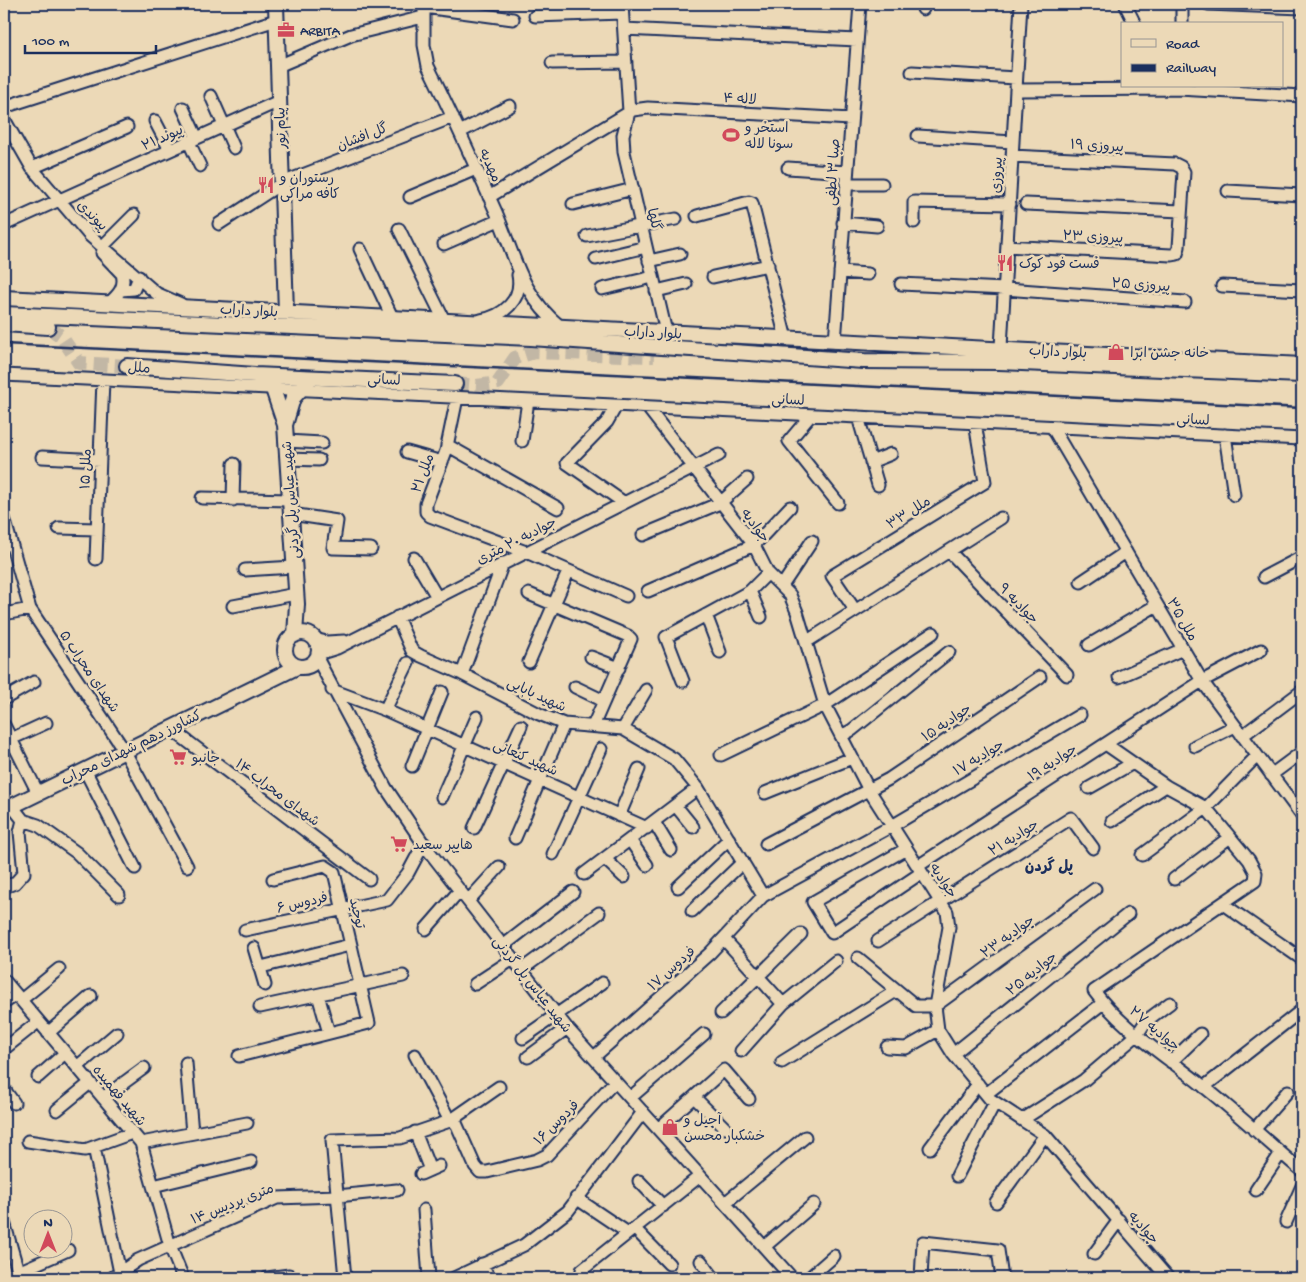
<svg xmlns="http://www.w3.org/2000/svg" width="1306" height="1282" viewBox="0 0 1306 1282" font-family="'Gochi Hand','Playpen Sans Arabic',sans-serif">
	<rect width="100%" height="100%" fill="#ecd9b7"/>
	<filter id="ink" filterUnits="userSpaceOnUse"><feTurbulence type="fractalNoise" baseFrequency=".02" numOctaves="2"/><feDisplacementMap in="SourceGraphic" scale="10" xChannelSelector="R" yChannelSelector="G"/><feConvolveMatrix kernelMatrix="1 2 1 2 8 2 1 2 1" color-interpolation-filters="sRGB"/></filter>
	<g filter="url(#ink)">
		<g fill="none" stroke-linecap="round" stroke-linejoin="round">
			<!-- major-tunnel -->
			<path stroke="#c2b7a5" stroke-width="14" stroke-dasharray="14 7" stroke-linecap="butt" d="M48 327 61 336 79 363 127 366
				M455 384 477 386 498 383 515 358 534 352 654 356"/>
			<!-- minor casing -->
			<g stroke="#1b2f5e" stroke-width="15">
				<path id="minor" d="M424 4V45L428 66C452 114 474 163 496 212 515 256 521 295 561 327
					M622 4 629 112 623 135 624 152 666 332
					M1125 4 1135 24
					M1208 4 1302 8
					M424 7 513 19
					M923 9V4
					M535 16 622 13
					M1182 24V4
					M624 29 857 40
					M552 63 626 62
					M278 66 351 35 423 17
					M912 72 1016 78
					M1016 90 1179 89 1302 96
					M211 96 234 148
					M4 107 276 20
					M183 108 197 138
					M4 119 32 168 89 235 156 293 181 304
					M155 121 170 150
					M460 132 510 106
					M918 136 1013 142
					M189 142 200 166
					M32 168 127 127
					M788 168 847 172
					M846 184H882
					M1228 191 1302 195
					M410 197 476 169
					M489 197 633 110 648 108 851 119
					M573 204 633 189
					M1026 204 1181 211
					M697 216 749 202 752 203 786 339
					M914 222V202L1010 204
					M843 223 877 226
					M219 224 282 183 453 117
					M4 225 279 101
					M399 229 444 320
					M587 236 676 219
					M444 244 499 220
					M103 246 134 215
					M1007 246 1171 255 1177 254 1179 247 1184 172 1181 167 1175 164 1012 156
					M360 249 392 317
					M102 253 122 274C126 287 118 295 109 303
					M596 259 646 247
					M649 261 680 254
					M840 272 868 274
					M713 277 768 265
					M901 284 1005 289 1185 302
					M1222 286 1302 290
					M602 289 653 277
					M121 290 134 289 139 277
					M656 291 686 284
					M481 320C503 316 523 300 518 275
					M835 342 860 4
					M1001 347 1021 4
					M4 375 1302 439
					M457 398 446 451 426 504V512L430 516 526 552 626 596
					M616 406 607 422 567 463 623 502
					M647 407 754 545 768 573 790 595 797 612 825 705 869 790 947 912 949 927 935 1006 938 1030 953 1054 990 1099 1045 1135 1168 1278
					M811 415 789 441 838 503
					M858 417 878 485
					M1052 427 1202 681 1302 816
					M1225 435 1234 495
					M286 441 322 443
					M522 441 528 401
					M447 445 558 508
					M407 452 442 462
					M42 457 100 460
					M287 459 319 460
					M871 462 891 454
					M202 498 290 500
					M233 500 234 464
					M291 514 337 521 333 548 371 549
					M4 518 30 609 124 750 187 866
					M59 528 97 529
					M643 535 720 503 747 479
					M949 551 1067 675
					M414 558 437 597
					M96 559 103 380
					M245 570 294 567
					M1264 577 1302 557
					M1081 582 1126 552
					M782 586 812 541
					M648 591 754 545 790 507
					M750 591 761 617
					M529 594 628 636 631 639 593 726
					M233 606 296 594
					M855 610 832 576 985 482 975 423
					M4 614 30 609
					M706 615 720 652
					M397 617 412 651 421 656 462 674 539 714 564 724 623 729 674 759 698 788 763 896
					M314 639 327 642 344 641
					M806 642 1001 518
					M1089 645 1157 605
					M318 654 337 648 719 455
					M591 657 619 668
					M317 658 386 788 425 846 567 1028 792 1278
					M529 662 568 572
					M462 674 503 563
					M1119 677 1183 649
					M683 681 666 637 750 591 768 573
					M575 687 604 701
					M332 690 385 710 647 828
					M4 699 34 682
					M385 710 408 663
					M4 725 38 793
					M170 728 369 879
					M623 729 646 690
					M841 736 852 730 949 652
					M1242 736 1302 691
					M11 739 46 723
					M1107 745 1166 786 1206 808 1249 860 1256 873 1255 881 1094 991C1123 1030 1166 1056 1203 1086 1237 1113 1269 1143 1302 1171
					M1195 746 1235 726
					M721 755 825 705 933 633
					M412 766 442 692
					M85 770 135 868
					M1271 775 1302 752
					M1089 788 1133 763
					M765 793 852 758
					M442 797 477 717
					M12 806 23 820 38 825 77 853 119 895
					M676 806 693 827
					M619 816 639 769
					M1112 821 1166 786
					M654 822 671 850
					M474 828 521 726
					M515 838 564 724
					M630 840 647 865
					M766 844 889 779 1040 677
					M906 849 813 902 832 933 921 873
					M553 854 601 749
					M1142 855 1206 808 1257 756
					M605 859 624 877
					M918 866 1202 681 1261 650
					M584 874 698 788
					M1174 879 1230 837
					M4 887 15 883 24 873 20 832 23 820
					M678 887 729 839
					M468 901 499 867
					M1223 904 1302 959
					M692 911 743 862
					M426 929 460 890
					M245 930 387 900 408 873 424 843
					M724 939 783 1004
					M878 941 1071 818 1093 848
					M503 946 573 892
					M254 948 265 985
					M858 958 916 1006H935L1095 889
					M261 967 350 945
					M521 970 599 913
					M4 980 141 1143 170 1246 183 1278
					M475 984 513 959
					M318 995 329 1033
					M21 1000 59 969
					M4 1003 16 995
					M260 1007 403 976
					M721 1013 801 934
					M48 1033 91 996
					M523 1038 602 983
					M887 1047 906 1048 938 1030
					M4 1049 38 1022
					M741 1051 783 1004 836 961
					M953 1054 1128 914
					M415 1055 450 1121
					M239 1056 369 1023 334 872 325 866 273 879
					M528 1057 567 1028
					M594 1057 710 953 763 896 892 826 1080 715
					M782 1062 896 991
					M1171 1062 1200 1034
					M186 1063 192 1133
					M77 1067 117 1033
					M38 1077 65 1053
					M1204 1087 1302 1010
					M4 1089 14 1103
					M986 1094 1103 1003
					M694 1097 725 1128
					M103 1098 144 1068
					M630 1098 704 1034
					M57 1110 90 1083
					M1022 1120 1084 1080 1137 1035 1146 1021 1170 1003
					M450 1121 456 1123 475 1166 480 1172H487L537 1160 547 1155 615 1081
					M658 1129 724 1070 749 1099
					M1254 1130 1288 1091
					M415 1132 430 1170
					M28 1141 85 1150 132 1133
					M141 1143 247 1123
					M94 1147 120 1273
					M930 1148 978 1084
					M421 1174 439 1166
					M957 1176 994 1104
					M639 1181 663 1206
					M153 1186 251 1162
					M1256 1190 1281 1153
					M576 1198 628 1233
					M996 1202 1045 1135
					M725 1203 805 1137
					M424 1210 429 1278
					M4 1222 20 1278
					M1286 1222 1302 1186
					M635 1229 669 1264
					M764 1247 814 1204
					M1094 1254 1119 1220
					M701 1261 714 1278
					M482 1264 489 1278
					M18 1272 68 1250
					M112 1278 138 1260 277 1198 337 1196 397 1190
					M267 1278 289 1275
					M345 1278 332 1140 400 1138 450 1121 499 1087
					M454 1278 524 1245 568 1211 643 1112
					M583 1278 582 1270 700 1176
					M809 1278 834 1256
					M921 1278 923 1242 998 1250 1002 1278"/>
			</g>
			<!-- major casing -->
			<g stroke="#1b2f5e" stroke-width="18">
				<path id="major" d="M276 4 286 312
					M4 298 1302 365
					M4 314 531 338 863 361 999 362 1302 375
					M4 324 48 327
					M127 366 255 375 455 384
					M255 375 273 389 285 425 297 604 295 635
					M285 425 293 398 311 378
					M285 650a17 17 0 1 1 34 0a17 17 0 1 1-34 0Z
					M4 810 297 667"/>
			</g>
			<!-- minor -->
			<use href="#minor" stroke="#ecd9b7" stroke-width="11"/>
			<!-- major -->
			<use href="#major" stroke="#ecd9b7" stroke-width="14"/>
			<!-- rail -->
			<path stroke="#1b2f5e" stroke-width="2.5" d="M4 344 1302 408"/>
		</g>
	</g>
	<!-- icons -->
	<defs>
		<g id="office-bare" transform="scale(1.35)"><path d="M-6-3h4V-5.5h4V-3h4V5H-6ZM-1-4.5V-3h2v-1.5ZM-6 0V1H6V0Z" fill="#d1495b" stroke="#ecd9b7" stroke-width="2.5" paint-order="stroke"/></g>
		<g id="stadium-bare" transform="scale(1.35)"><path d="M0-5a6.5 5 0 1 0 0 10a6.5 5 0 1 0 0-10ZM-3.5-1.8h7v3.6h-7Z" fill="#d1495b" stroke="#ecd9b7" stroke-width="2.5" paint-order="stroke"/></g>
		<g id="restaurant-bare" transform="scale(1.35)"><path d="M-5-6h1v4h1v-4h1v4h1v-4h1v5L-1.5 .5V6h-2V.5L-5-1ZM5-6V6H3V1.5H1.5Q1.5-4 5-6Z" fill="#d1495b" stroke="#ecd9b7" stroke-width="2.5" paint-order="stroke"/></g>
		<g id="shop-bare" transform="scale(1.35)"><path d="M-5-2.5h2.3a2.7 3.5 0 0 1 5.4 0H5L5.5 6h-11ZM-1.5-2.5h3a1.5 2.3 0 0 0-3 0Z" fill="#d1495b" stroke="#ecd9b7" stroke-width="2.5" paint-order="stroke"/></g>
		<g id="supermarket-bare" transform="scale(1.35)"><path d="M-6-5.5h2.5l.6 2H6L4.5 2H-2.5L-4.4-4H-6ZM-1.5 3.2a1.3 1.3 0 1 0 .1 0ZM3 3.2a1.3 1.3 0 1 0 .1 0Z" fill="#d1495b" stroke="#ecd9b7" stroke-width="2.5" paint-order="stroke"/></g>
	</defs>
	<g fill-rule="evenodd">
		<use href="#office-bare" x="286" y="30"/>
		<use href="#stadium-bare" x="731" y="135"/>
		<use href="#restaurant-bare" x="266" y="185"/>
		<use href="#restaurant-bare" x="1005" y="263"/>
		<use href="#shop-bare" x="1116" y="352"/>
		<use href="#supermarket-bare" x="178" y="757"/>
		<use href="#supermarket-bare" x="399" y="844"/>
		<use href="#shop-bare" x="670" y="1127"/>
	</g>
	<g text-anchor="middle" stroke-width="5" stroke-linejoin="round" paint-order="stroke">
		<!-- poi labels -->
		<g font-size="14" fill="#1b2f5e" stroke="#ecd9b7" text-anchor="start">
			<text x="300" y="35">ARBITA</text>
			<text x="745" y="132">استخر و<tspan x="745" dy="16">سونا لاله</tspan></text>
			<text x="280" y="182">رستوران و<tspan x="280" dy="16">کافه مراکی</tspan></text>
			<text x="1019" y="268">فست فود کوک</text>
			<text x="1130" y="357">خانه جشن ابرا</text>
			<text x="192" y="762">جانبو</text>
			<text x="413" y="849">هایپر سعید</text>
			<text x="684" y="1124">آجیل و<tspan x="684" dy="16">خشکبار محسن</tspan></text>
		</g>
		<!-- street labels -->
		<g font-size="14" fill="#1b2f5e" stroke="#ecd9b7">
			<text transform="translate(740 98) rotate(3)" y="5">لاله ۴</text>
			<text transform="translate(280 128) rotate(-92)" y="5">پیام نور</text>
			<text transform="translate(362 136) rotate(-21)" y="5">گل افشان</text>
			<text transform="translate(162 137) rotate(-24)" y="5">پیوند ۲۱</text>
			<text transform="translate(1097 145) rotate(3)" y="5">پیروزی ۱۹</text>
			<text transform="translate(491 165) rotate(66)" y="5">مهدیه</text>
			<text transform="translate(832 172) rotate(-86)" y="5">صبا ۳ لطفی</text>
			<text transform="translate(996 175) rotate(-87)" y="5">پیروزی</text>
			<text transform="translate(93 215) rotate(45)" y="5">پیوندی</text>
			<text transform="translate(655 219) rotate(77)" y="5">گلها</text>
			<text transform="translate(1093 236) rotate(3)" y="5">پیروزی ۲۳</text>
			<text transform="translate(1141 284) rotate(4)" y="5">پیروزی ۲۵</text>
			<text transform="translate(249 310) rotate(3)" y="5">بلوار داراب</text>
			<text transform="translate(653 332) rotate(3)" y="5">بلوار داراب</text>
			<text transform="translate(1058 351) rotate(3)" y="5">بلوار داراب</text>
			<text transform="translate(139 367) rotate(3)" y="5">ملل</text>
			<text transform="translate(384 379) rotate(3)" y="5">لسانی</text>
			<text transform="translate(788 399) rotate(3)" y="5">لسانی</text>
			<text transform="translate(1193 419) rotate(3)" y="5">لسانی</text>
			<text transform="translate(85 469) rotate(-88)" y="5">ملل ۱۵</text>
			<text transform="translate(422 473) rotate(-69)" y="5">ملل ۲۱</text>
			<text transform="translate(290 500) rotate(-94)" y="5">شهید عباس پل گردنی</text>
			<text transform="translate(908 512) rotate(-32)" y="5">ملل ۳۳</text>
			<text transform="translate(756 525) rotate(54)" y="5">جوادیه</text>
			<text transform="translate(516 540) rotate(-27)" y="5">جوادیه ۲۰ متری</text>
			<text transform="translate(1019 603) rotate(46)" y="5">جوادیه ۹</text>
			<text transform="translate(1183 619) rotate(60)" y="5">ملل ۳۵</text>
			<text transform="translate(90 671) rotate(56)" y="5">شهدای محراب ۵</text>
			<text transform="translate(537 694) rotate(25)" y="5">شهید بابایی</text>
			<text transform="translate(946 722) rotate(-34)" y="5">جوادیه ۱۵</text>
			<text transform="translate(131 747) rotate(-26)" y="5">کشاورز دهم شهدای محراب</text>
			<text transform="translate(526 757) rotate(24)" y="5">شهید کنعانی</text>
			<text transform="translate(978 757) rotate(-31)" y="5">جوادیه ۱۷</text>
			<text transform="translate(1052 762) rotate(-33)" y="5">جوادیه ۱۹</text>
			<text transform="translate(278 792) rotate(37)" y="5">شهدای محراب ۱۴</text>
			<text transform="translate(1013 837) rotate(-32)" y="5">جوادیه ۲۱</text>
			<text transform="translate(944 880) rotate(57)" y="5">جوادیه</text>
			<text transform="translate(302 902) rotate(-13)" y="5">فردوس ۶</text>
			<text transform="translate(358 913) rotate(77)" y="5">توحید</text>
			<text transform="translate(1007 936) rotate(-36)" y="5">جوادیه ۲۳</text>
			<text transform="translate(671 968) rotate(-42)" y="5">فردوس ۱۷</text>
			<text transform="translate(1031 973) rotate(-39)" y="5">جوادیه ۲۵</text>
			<text transform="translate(533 984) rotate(52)" y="5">شهید عباس پل گردنی</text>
			<text transform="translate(1155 1028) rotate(40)" y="5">جوادیه ۲۷</text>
			<text transform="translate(120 1095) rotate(50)" y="5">شهید فهمیده</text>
			<text transform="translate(556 1122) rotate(-45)" y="5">فردوس ۱۶</text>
			<text transform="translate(232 1203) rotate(-22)" y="5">۱۴ متری پردیس</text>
			<text transform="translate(1144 1227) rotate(49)" y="5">جوادیه</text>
		</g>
		<!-- neighbourhood labels -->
		<g font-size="15" font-weight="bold" fill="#1b2f5e" stroke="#ecd9b7">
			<text x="1049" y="871">پل گردن</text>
		</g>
	</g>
	<!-- margin -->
	<rect width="1306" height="1282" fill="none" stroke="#ecd9b7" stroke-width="20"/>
	<rect x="10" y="10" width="1286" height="1262" fill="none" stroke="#1b2f5e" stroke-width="2" filter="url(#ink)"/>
	<!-- legend -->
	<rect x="1121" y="22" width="162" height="65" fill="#ecd9b7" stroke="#989593"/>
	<rect x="1131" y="39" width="25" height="8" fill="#ecd9b7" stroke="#989593"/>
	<text x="1166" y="48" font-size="15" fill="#1b2f5e">Road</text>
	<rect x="1131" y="64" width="25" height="8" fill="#1b2f5e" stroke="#989593"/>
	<text x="1166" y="72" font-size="15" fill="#1b2f5e">Railway</text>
	<!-- north arrow -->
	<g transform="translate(48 1234)"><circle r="24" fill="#ecd9b7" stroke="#989593"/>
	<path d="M0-4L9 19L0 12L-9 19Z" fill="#d1495b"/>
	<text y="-8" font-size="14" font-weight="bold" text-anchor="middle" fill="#1b2f5e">N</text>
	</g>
	<!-- scale -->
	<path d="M25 45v8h131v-8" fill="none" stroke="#1b2f5e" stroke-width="2.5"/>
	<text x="32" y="45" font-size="15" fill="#1b2f5e" stroke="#ecd9b7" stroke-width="4" paint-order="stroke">100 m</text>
</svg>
